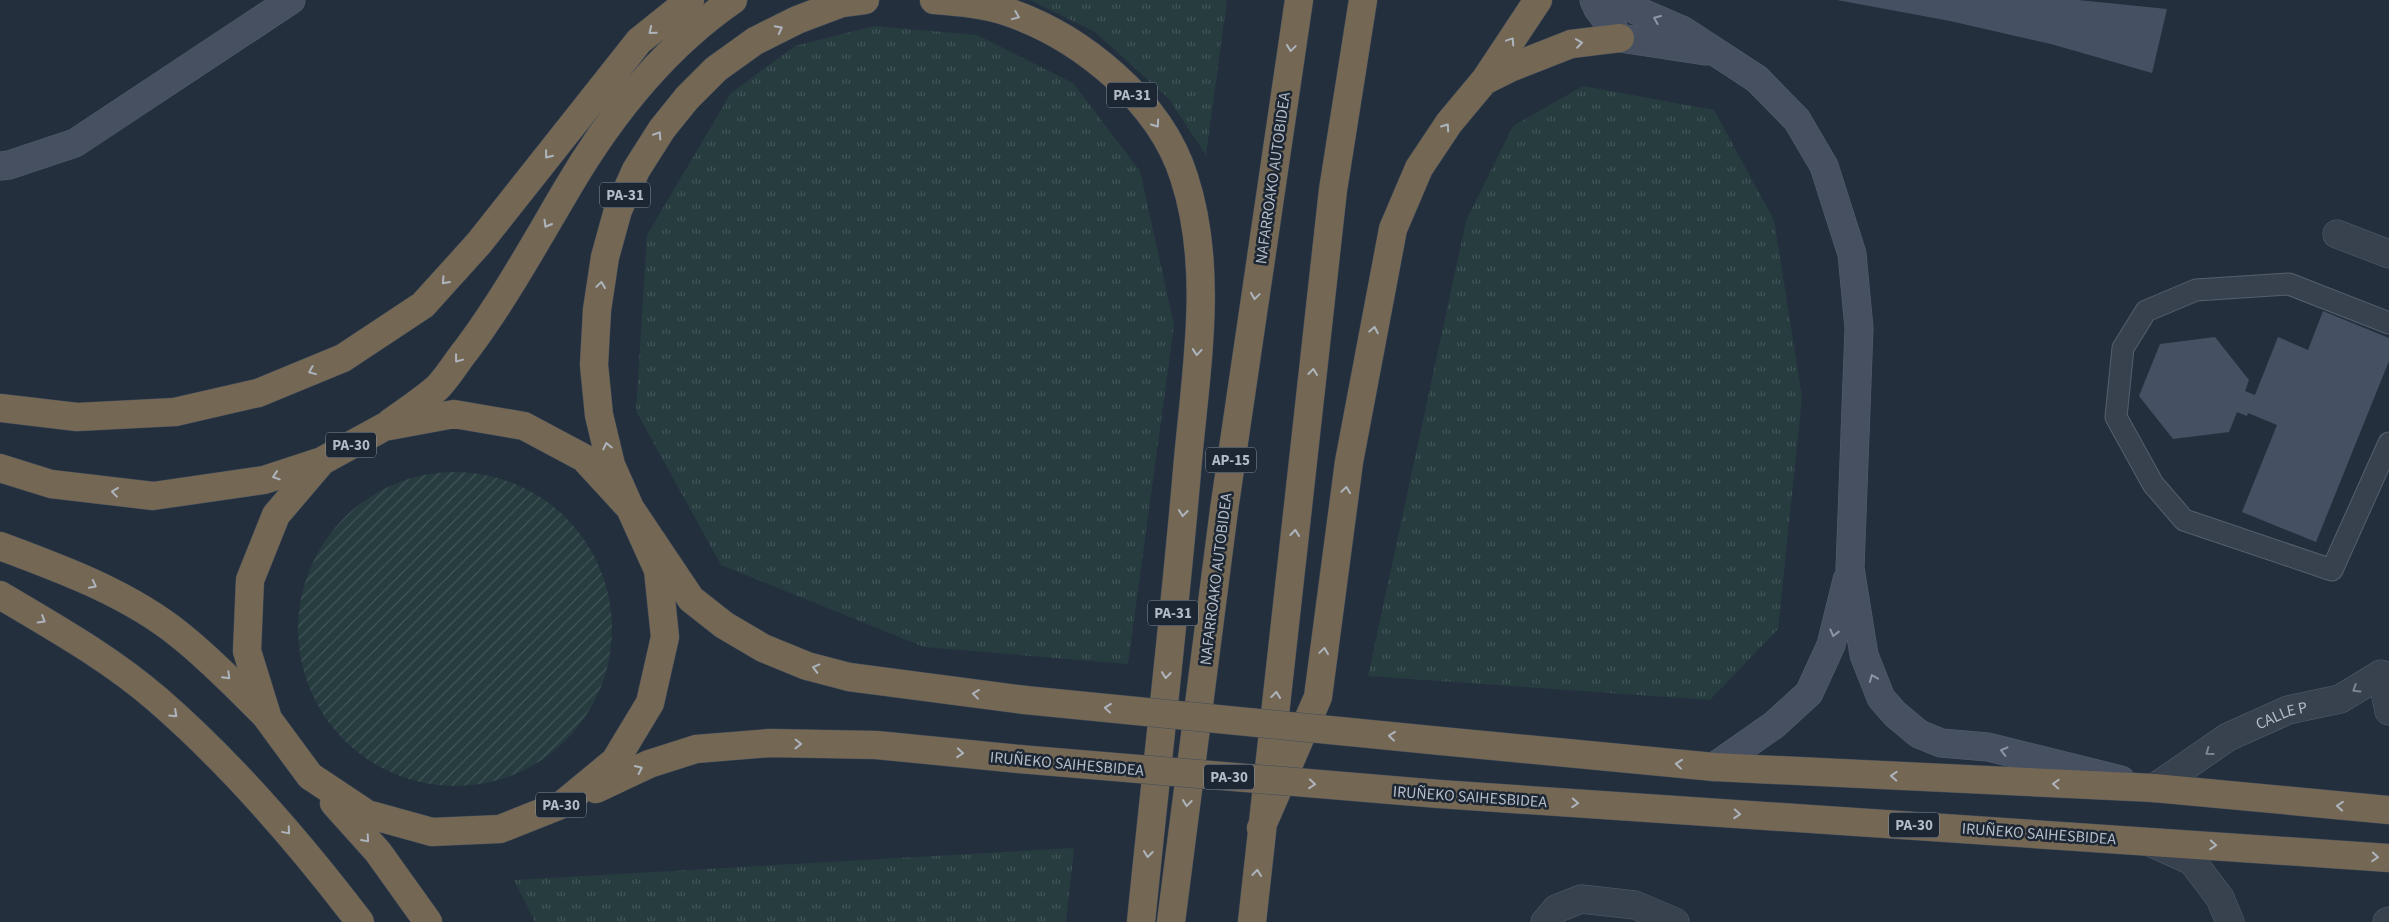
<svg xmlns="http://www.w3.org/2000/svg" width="2389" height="922" viewBox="0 0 2389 922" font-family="'Source Sans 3',sans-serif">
	<defs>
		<pattern id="grass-tufts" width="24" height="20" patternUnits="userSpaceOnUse" patternTransform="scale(1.25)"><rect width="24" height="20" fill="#263c3f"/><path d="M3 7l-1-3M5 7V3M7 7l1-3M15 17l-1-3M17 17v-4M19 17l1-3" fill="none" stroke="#435659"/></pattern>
		<pattern id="garden-furrows" width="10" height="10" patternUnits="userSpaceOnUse" patternTransform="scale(1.25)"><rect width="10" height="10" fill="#263c3f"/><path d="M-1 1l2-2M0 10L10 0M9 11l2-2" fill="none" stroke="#435659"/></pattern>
	</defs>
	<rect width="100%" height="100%" fill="#242f3e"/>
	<!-- grass -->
	<path fill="url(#grass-tufts)" d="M1030 0H1227L1206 155 1168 98 1095 32Z
		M874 26 977 35 1073 83 1140 171 1174 325 1128 664 924 647 721 565 636 411 647 235 731 93 795 46Z
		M1583 86 1714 110 1774 220 1802 397 1778 629 1710 700 1368 676 1466 221 1513 126Z
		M1074 848 1066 922H535L514 880Z"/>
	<!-- garden -->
	<path fill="url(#garden-furrows)" d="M298 629a157 157 0 1 1 314 0a157 157 0 1 1-314 0Z"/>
	<!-- building -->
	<path fill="#455162" d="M1837 0H2078L2167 9 2152 73 2051 44 1950 21Z
		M2323 311 2389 338V361L2316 542 2242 512 2277 425 2248 413 2247 416 2237 412 2229 432 2173 439 2139 396 2160 344 2215 337 2249 380 2245 391 2255 395 2278 337 2308 350Z"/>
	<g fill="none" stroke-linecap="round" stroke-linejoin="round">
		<!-- lane casing -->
		<g stroke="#565f6c" stroke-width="23">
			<path id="lane" d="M2389 323 2289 284 2196 290 2146 311 2123 348 2116 417 2153 484 2184 520 2332 570 2389 443"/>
		</g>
		<!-- street casing -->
		<g stroke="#565f6c" stroke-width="29">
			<g id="street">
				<path d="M2337 234 2389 254"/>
				<path id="s1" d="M2154 788 2228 737 2288 710 2340 699 2381 674 2389 711"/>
				<path d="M2152 843 2192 861 2220 898 2230 922"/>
				<path d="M1545 922 1556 909 1581 899 1635 905 1675 922"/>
				<path d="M2387 922 2389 921"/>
			</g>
		</g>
		<!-- secondary casing -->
		<g stroke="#565f6c" stroke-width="29">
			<path id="secondary" d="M1594 0 1598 9 1620 38 1705 51
				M1612 0 1682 30 1757 79 1797 120 1824 166 1852 254 1859 328 1850 568 1864 655 1881 698 1895 714 1919 734 1941 743 1988 747 2121 780
				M0 166 9 165 75 143 291 0
				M1714 767 1774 725 1809 693 1831 645 1847 580"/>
		</g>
		<!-- highway casing -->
		<g stroke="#434c59" stroke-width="29">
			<path id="highway" d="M865 0 842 3 797 20 755 41 716 69 687 98 662 129 636 170 618 210 605 257 597 310 594 365 599 415 611 465 630 508 658 570 665 637 650 703 615 761 563 804 500 829 432 832 367 814 310 776 268 719 247 651 250 580 276 515 322 461 384 427 454 414 524 426 584 458 630 508 691 599 724 625 763 648 807 666 849 677 1025 700
				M934 0C959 2 985 4 1008 12 1081 37 1160 101 1184 177 1215 272 1195 374 1187 471 1174 622 1156 772 1141 922
				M1485 80 1538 0
				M0 408 77 417 175 412 258 393 343 358 423 305 479 243 639 41 690 0
				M391 422C407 411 423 400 437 388 448 377 457 361 467 349 505 298 535 243 567 189 609 117 665 47 733 0
				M0 468 51 484 153 496 264 480 322 461
				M0 546C62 569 130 594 181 636 211 660 238 688 265 715
				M0 595C54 627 111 659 158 700 234 766 299 842 360 922
				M1441 741 1714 767 2154 788 2389 810
				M596 789 649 764 696 749 770 743 876 745 1019 759
				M1439 794 2389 858
				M334 803 378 852 428 922
				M1261 828 1318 697 1349 462 1393 229 1419 168 1449 123 1484 81 1510 68 1571 44 1620 38
				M1171 922 1224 510 1299 0
				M1252 922 1333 190 1363 0"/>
		</g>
		<!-- lane -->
		<use href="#lane" stroke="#38414e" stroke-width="21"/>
		<!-- street -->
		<use href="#street" stroke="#38414e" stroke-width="28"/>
		<!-- secondary -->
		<use href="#secondary" stroke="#465061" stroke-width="28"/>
		<!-- highway -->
		<use href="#highway" stroke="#746855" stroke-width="28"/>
		<!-- highway-bridge casing -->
		<g stroke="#434c59" stroke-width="29" stroke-linecap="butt">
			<path id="highway-bridge" d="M1025 700 1441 741
				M1019 759 1439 794"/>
		</g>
		<!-- highway-bridge -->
		<use href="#highway-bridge" stroke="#746855" stroke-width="28"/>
	</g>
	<!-- one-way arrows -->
	<defs><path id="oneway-chevron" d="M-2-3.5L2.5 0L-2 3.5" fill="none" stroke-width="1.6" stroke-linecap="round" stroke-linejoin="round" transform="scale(1.25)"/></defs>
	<g stroke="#aeb4bd">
		<use href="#oneway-chevron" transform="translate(1016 16) rotate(22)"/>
		<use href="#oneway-chevron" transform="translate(779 29) rotate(-27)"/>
		<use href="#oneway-chevron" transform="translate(652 31) rotate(141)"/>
		<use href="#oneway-chevron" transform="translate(1511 41) rotate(-56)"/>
		<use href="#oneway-chevron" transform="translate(1579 43) rotate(-8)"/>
		<use href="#oneway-chevron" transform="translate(1291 48) rotate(98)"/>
		<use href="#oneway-chevron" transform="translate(1156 124) rotate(55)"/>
		<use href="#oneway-chevron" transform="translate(1446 127) rotate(-55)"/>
		<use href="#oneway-chevron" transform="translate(658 135) rotate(-57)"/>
		<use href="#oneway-chevron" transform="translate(548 155) rotate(128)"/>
		<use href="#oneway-chevron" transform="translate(547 224) rotate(120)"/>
		<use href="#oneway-chevron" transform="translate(445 281) rotate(132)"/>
		<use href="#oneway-chevron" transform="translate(601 285) rotate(-82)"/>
		<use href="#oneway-chevron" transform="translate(1255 296) rotate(98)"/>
		<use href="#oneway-chevron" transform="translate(1374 330) rotate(-79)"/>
		<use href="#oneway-chevron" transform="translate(1197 352) rotate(95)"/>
		<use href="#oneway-chevron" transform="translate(458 359) rotate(127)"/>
		<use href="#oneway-chevron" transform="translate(312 371) rotate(158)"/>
		<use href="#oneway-chevron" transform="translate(1313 372) rotate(-84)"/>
		<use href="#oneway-chevron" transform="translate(607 446) rotate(-103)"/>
		<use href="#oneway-chevron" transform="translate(276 476) rotate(162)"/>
		<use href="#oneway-chevron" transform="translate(1346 490) rotate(-82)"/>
		<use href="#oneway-chevron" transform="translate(115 492) rotate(-173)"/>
		<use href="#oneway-chevron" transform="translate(1183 513) rotate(96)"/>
		<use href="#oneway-chevron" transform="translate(1295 533) rotate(-84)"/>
		<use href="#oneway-chevron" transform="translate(93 585) rotate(27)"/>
		<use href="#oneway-chevron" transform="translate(42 620) rotate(31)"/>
		<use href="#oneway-chevron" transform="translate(1324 651) rotate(-82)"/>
		<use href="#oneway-chevron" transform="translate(816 668) rotate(-165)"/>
		<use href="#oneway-chevron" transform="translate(1166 675) rotate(96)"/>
		<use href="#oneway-chevron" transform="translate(227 676) rotate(45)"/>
		<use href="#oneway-chevron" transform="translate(976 694) rotate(-173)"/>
		<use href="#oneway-chevron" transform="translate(1276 695) rotate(-84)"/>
		<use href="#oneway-chevron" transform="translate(1108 708) rotate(-174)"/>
		<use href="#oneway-chevron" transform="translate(174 714) rotate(43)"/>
		<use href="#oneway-chevron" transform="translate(1392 736) rotate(-174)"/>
		<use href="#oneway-chevron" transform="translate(798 744) rotate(1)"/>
		<use href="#oneway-chevron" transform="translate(960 753) rotate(5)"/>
		<use href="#oneway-chevron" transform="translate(1679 764) rotate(-174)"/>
		<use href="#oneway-chevron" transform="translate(639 769) rotate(-25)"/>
		<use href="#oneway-chevron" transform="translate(1894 776) rotate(-177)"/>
		<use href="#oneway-chevron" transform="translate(1312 784) rotate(5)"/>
		<use href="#oneway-chevron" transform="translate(2056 784) rotate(-177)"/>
		<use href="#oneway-chevron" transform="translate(1187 803) rotate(97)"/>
		<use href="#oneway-chevron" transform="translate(1575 803) rotate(4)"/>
		<use href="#oneway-chevron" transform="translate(2340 806) rotate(-175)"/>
		<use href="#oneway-chevron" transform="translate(1737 814) rotate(4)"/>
		<use href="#oneway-chevron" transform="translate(287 831) rotate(50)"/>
		<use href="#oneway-chevron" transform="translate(366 839) rotate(49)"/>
		<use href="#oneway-chevron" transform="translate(2213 845) rotate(4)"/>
		<use href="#oneway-chevron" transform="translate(1148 854) rotate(96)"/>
		<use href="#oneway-chevron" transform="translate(2375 857) rotate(4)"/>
		<use href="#oneway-chevron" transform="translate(1257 873) rotate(-84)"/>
	</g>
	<g stroke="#8e96a5">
		<use href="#oneway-chevron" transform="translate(1657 19) rotate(-157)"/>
		<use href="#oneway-chevron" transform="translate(1834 633) rotate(104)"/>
		<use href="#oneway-chevron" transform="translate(1873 678) rotate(-112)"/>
		<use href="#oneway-chevron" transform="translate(2004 751) rotate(-166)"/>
	</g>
	<g stroke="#7c8592">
		<use href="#oneway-chevron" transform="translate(2356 689) rotate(148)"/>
		<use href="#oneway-chevron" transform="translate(2209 752) rotate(144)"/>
	</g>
	<g text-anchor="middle" stroke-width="5" stroke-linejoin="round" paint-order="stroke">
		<!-- shield labels -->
		<g fill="#1d2633" stroke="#878f9c" stroke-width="1">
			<rect x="1107" y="82.5" width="50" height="25" rx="4"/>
			<rect x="600" y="182.5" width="50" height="25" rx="4"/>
			<rect x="326" y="432.5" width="50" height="25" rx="4"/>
			<rect x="1206" y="447.5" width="50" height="25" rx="4"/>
			<rect x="1148" y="600.5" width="50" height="25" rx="4"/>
			<rect x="1204" y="764.5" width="50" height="25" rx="4"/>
			<rect x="536" y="792.5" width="50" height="25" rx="4"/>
			<rect x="1889" y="812.5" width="50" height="25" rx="4"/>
		</g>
		<g font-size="15" font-weight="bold" fill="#b4bcc9">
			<text x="1132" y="100">PA-31</text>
			<text x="625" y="200">PA-31</text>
			<text x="351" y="450">PA-30</text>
			<text x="1231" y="465">AP-15</text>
			<text x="1173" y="618">PA-31</text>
			<text x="1229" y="782">PA-30</text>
			<text x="561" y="810">PA-30</text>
			<text x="1914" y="830">PA-30</text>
		</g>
		<!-- street labels -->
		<g font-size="16" fill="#b4bcc9" stroke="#1d2633">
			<text transform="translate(1272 178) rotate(-82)" y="6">NAFARROAKO AUTOBIDEA</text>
			<text transform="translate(1215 579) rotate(-83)" y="6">NAFARROAKO AUTOBIDEA</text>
			<text dy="6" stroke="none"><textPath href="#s1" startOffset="148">CALLE P</textPath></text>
			<text transform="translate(1067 763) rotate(5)" y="6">IRUÑEKO SAIHESBIDEA</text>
			<text transform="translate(1470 796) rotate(4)" y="6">IRUÑEKO SAIHESBIDEA</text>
			<text transform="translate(2039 833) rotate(4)" y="6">IRUÑEKO SAIHESBIDEA</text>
		</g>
	</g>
</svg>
